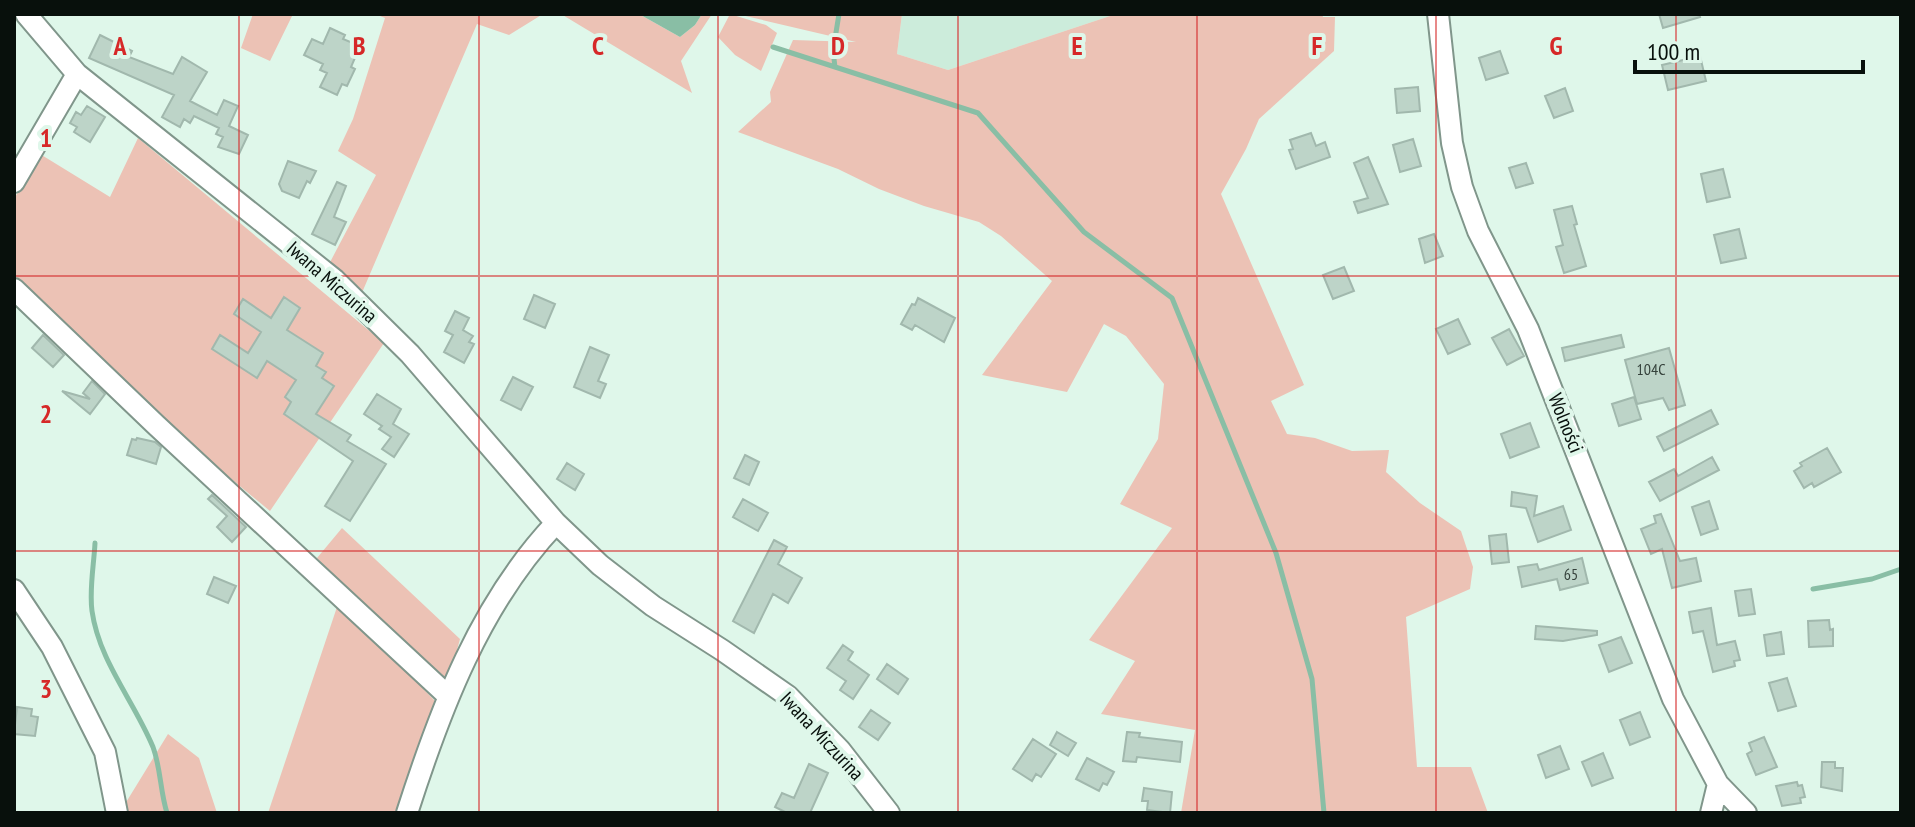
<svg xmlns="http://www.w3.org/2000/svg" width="1915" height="827" viewBox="0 0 1915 827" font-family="'PT Sans Narrow',sans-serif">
	<rect width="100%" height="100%" fill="#dff7ea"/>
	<!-- built -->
	<path fill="#ccecdb" d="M902 14H1116L948 70 897 54Z"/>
	<!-- green -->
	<path fill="#ecc2b5" d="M253 14H293L270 61 241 48Z
		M375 14H543L509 35 477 24 361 295 328 266 376 175 338 151 353 119 385 18Z
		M561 14H639L680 37 695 25 702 14H712L681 61 692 93Z
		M730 14 766 25 777 33 761 71 735 55 718 37Z
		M737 14H902L897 54 948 70 1116 14H1322L1323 17H1335L1334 51 1259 119 1246 149 1221 194 1304 385 1271 401 1287 434 1315 438 1352 451 1389 450 1386 472 1420 503 1461 531 1473 567 1470 589 1406 617 1417 767H1471L1488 813H1181L1195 730 1101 714 1135 661 1089 640 1172 528 1120 504 1158 439 1164 384 1126 336 1104 324 1067 392 982 375 1052 281 1001 236 979 222 924 206 879 189 838 169 738 132 771 102 770 92 793 40 856 42Z
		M138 138 384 343 270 511 212 463 14 275V199L40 154 110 197Z
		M342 528 460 639 449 679 436 682 317 558Z
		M339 601 435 701 437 711 399 813H268Z
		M168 734 199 758 217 813H123L125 804Z"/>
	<!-- water -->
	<path fill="#89bea5" d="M639 14H702L695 25 680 37Z"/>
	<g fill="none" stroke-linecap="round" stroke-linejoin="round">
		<!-- stream -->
		<path stroke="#89bea5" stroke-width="5" d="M773 47 978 113 1084 232 1172 298 1276 553 1312 679 1324 813
			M835 67 833 51 839 14
			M95 543C94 564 89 590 92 611 99 661 134 701 153 747 161 769 160 791 167 813
			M1813 589 1872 579 1901 569"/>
	</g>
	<!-- building -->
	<path fill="#bdd4c8" stroke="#a1b8ad" stroke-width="2" d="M1659 14H1699L1700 17 1663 28Z
		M330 28 345 35 343 39 360 46 351 67 355 69 347 86 342 84 337 95 320 87 327 73 320 70 323 64 304 55 312 39 323 44Z
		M100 35 132 51 129 57 173 74 182 57 207 72 190 101 217 115 224 100 238 106 229 126 248 135 239 154 218 147 223 137 216 134 219 128 194 116 190 123 184 119 180 127 162 117 174 95 89 58Z
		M1500 51 1508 73 1486 80 1479 58Z
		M1700 56 1706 81 1668 90 1662 65Z
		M1418 87 1420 111 1397 113 1395 89Z
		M1565 88 1573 111 1554 118 1545 96Z
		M87 106 105 117 90 142 74 132 77 127 70 123 76 112 81 115Z
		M1311 133 1316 146 1325 142 1330 157 1296 169 1289 150 1293 149 1290 140Z
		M1413 139 1421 166 1400 172 1393 145Z
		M1368 157 1388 204 1358 213 1354 202 1368 198 1354 163Z
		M288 161 316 171 310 183 307 181 299 198 282 191 279 184Z
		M1526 163 1533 183 1516 188 1509 168Z
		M1723 169 1730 197 1707 202 1701 174Z
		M337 182 346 186 334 217 346 222 335 245 312 234Z
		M1572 206 1577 224 1574 225 1586 266 1564 273 1556 247 1563 245 1554 210Z
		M1739 229 1746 258 1721 263 1714 235Z
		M1434 234 1443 256 1425 263 1419 239Z
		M1344 267 1354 291 1333 299 1323 275Z
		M534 295 555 304 545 328 524 319Z
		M284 297 300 308 287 330 323 353 316 366 326 372 322 378 334 386 316 414 351 435 347 441 386 464 350 521 325 506 353 461 284 414 291 402 285 397 296 380 267 361 257 378 212 349 220 335 248 353 261 332 234 314 243 299 271 318Z
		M918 298 955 318 944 342 915 325 912 330 901 324 912 304 915 305Z
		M455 311 469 318 463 330 473 336 469 342 474 344 464 363 444 352 453 335 445 331Z
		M1458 319 1470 344 1448 354 1436 329Z
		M1509 329 1524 356 1507 365 1492 338Z
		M43 335 64 355 53 367 32 348Z
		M1621 335 1624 347 1565 361 1562 348Z
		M590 347 609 355 598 381 606 384 600 398 574 387Z
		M1669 348 1685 405 1669 410 1663 398 1637 404 1625 360Z
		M513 377 533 387 521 410 501 400Z
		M92 381 105 394 90 414 62 391 90 399 83 393Z
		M377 394 401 409 393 424 409 434 394 457 382 449 391 437 379 429 382 426 364 414Z
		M1634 397 1641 419 1619 426 1612 404Z
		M1711 410 1718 424 1664 451 1657 437Z
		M1530 423 1539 447 1510 458 1501 434Z
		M137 438 155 442 161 447 156 464 127 455 132 439 136 440Z
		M1827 448 1841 472 1814 487 1812 483 1804 488 1794 471 1802 466 1800 463Z
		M745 455 759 462 749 485 734 478Z
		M1712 457 1719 470 1660 501 1649 482 1674 469 1678 476Z
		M567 463 584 474 575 490 557 479Z
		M1512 492 1537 496 1534 516 1563 506 1571 530 1538 542 1526 508 1511 506Z
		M212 495 246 527 232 542 217 527 227 516 208 499Z
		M743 499 768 513 758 531 733 517Z
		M1709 501 1718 529 1701 535 1692 507Z
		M1661 514 1680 561 1696 558 1701 581 1672 588 1662 549 1651 554 1641 529 1656 523 1654 516Z
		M1506 534 1509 562 1492 564 1489 536Z
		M774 540 787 547 778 564 802 578 788 603 773 594 754 633 733 621Z
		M1582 558 1588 583 1560 590 1557 579 1522 587 1518 567 1537 564 1539 570Z
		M214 577 236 586 228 603 207 594Z
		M1751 589 1755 614 1739 616 1735 591Z
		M1711 608 1717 645 1735 641 1740 660 1734 661 1735 666 1713 672 1703 631 1693 633 1689 612Z
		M1829 620 1830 630 1833 629V646L1809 647 1808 621Z
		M1536 626 1597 631V635L1563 641 1535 639Z
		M1781 632 1784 654 1767 656 1764 635Z
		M1621 637 1632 663 1609 672 1599 645Z
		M843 645 853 652 848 660 869 675 853 699 840 690 846 681 827 668Z
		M887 664 908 679 898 694 877 679Z
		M1787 678 1796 706 1778 711 1769 683Z
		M17 707 32 709 31 716 38 717 35 736 14 734Z
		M871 710 890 723 878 740 859 727Z
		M1640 712 1650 737 1630 745 1620 720Z
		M1057 732 1076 743 1068 756 1050 745Z
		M1127 732 1140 733 1139 737 1182 742 1180 762 1137 757 1136 762 1123 761Z
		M1764 737 1777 767 1756 775 1747 754 1752 751 1749 743Z
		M1033 739 1056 754 1041 777 1036 774 1032 781 1013 769Z
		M1560 746 1569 769 1546 778 1538 755Z
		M1603 753 1613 778 1592 786 1582 762Z
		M1087 758 1114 772 1107 785 1103 783 1099 791 1076 779Z
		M1822 762H1835V768H1843L1842 791 1821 787Z
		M809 764 828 773 810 813H787L775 807 782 793 794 798Z
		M1797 782 1798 786 1802 785 1805 797 1800 798 1801 803 1782 806 1776 786Z
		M1144 788 1172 792 1170 813 1147 810 1148 801H1142Z"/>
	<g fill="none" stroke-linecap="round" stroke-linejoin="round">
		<!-- minor casing -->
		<g stroke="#80968b" stroke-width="24">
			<path id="minor" d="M26 14 77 74 335 280 410 354 556 523 600 565 653 606 722 650 788 696 840 750 889 813
				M1438 14 1452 143 1462 187 1478 231 1528 329 1673 699 1718 784 1746 813
				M14 182 77 74
				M14 289 156 425 447 695
				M14 590 52 647 105 752 117 813
				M407 813C440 710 480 603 556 523
				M1711 813 1718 784"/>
		</g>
		<!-- minor -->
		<use href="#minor" stroke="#fff" stroke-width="20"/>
	</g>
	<!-- grid -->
	<path fill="none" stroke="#d62828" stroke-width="2" stroke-opacity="0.55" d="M239 14V813M479 14V813M718 14V813M958 14V813M1197 14V813M1436 14V813M1676 14V813M14 276H1901M14 551H1901"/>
	<g text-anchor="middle" stroke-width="8" stroke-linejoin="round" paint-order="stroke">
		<!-- number labels -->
		<g font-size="16" fill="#35413b">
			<text x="1651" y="375">104C</text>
			<text x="1571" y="580">65</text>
		</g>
		<!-- street labels -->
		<g font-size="20" fill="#08100c" stroke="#dff7ea">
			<text transform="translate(332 282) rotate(41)" y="7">Iwana Miczurina</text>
			<text transform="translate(1566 423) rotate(68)" y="7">Wolności</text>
			<text transform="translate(822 736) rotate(47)" y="7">Iwana Miczurina</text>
		</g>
	</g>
	<g font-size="26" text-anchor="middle" font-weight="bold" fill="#d62828" stroke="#dff7ea" stroke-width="8" stroke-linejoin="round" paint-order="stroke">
		<text x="120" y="55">A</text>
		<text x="359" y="55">B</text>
		<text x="598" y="55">C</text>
		<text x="838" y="55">D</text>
		<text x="1077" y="55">E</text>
		<text x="1317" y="55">F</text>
		<text x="1556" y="55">G</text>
		<text x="46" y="147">1</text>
		<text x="46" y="423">2</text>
		<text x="46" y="698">3</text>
	</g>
	<!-- border -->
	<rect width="1915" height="827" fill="none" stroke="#08100c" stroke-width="32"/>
	<!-- scale -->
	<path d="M1635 60v12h228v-12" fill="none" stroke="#08100c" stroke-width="4"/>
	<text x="1647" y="60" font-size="24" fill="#08100c" stroke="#dff7ea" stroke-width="6" paint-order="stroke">100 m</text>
</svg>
